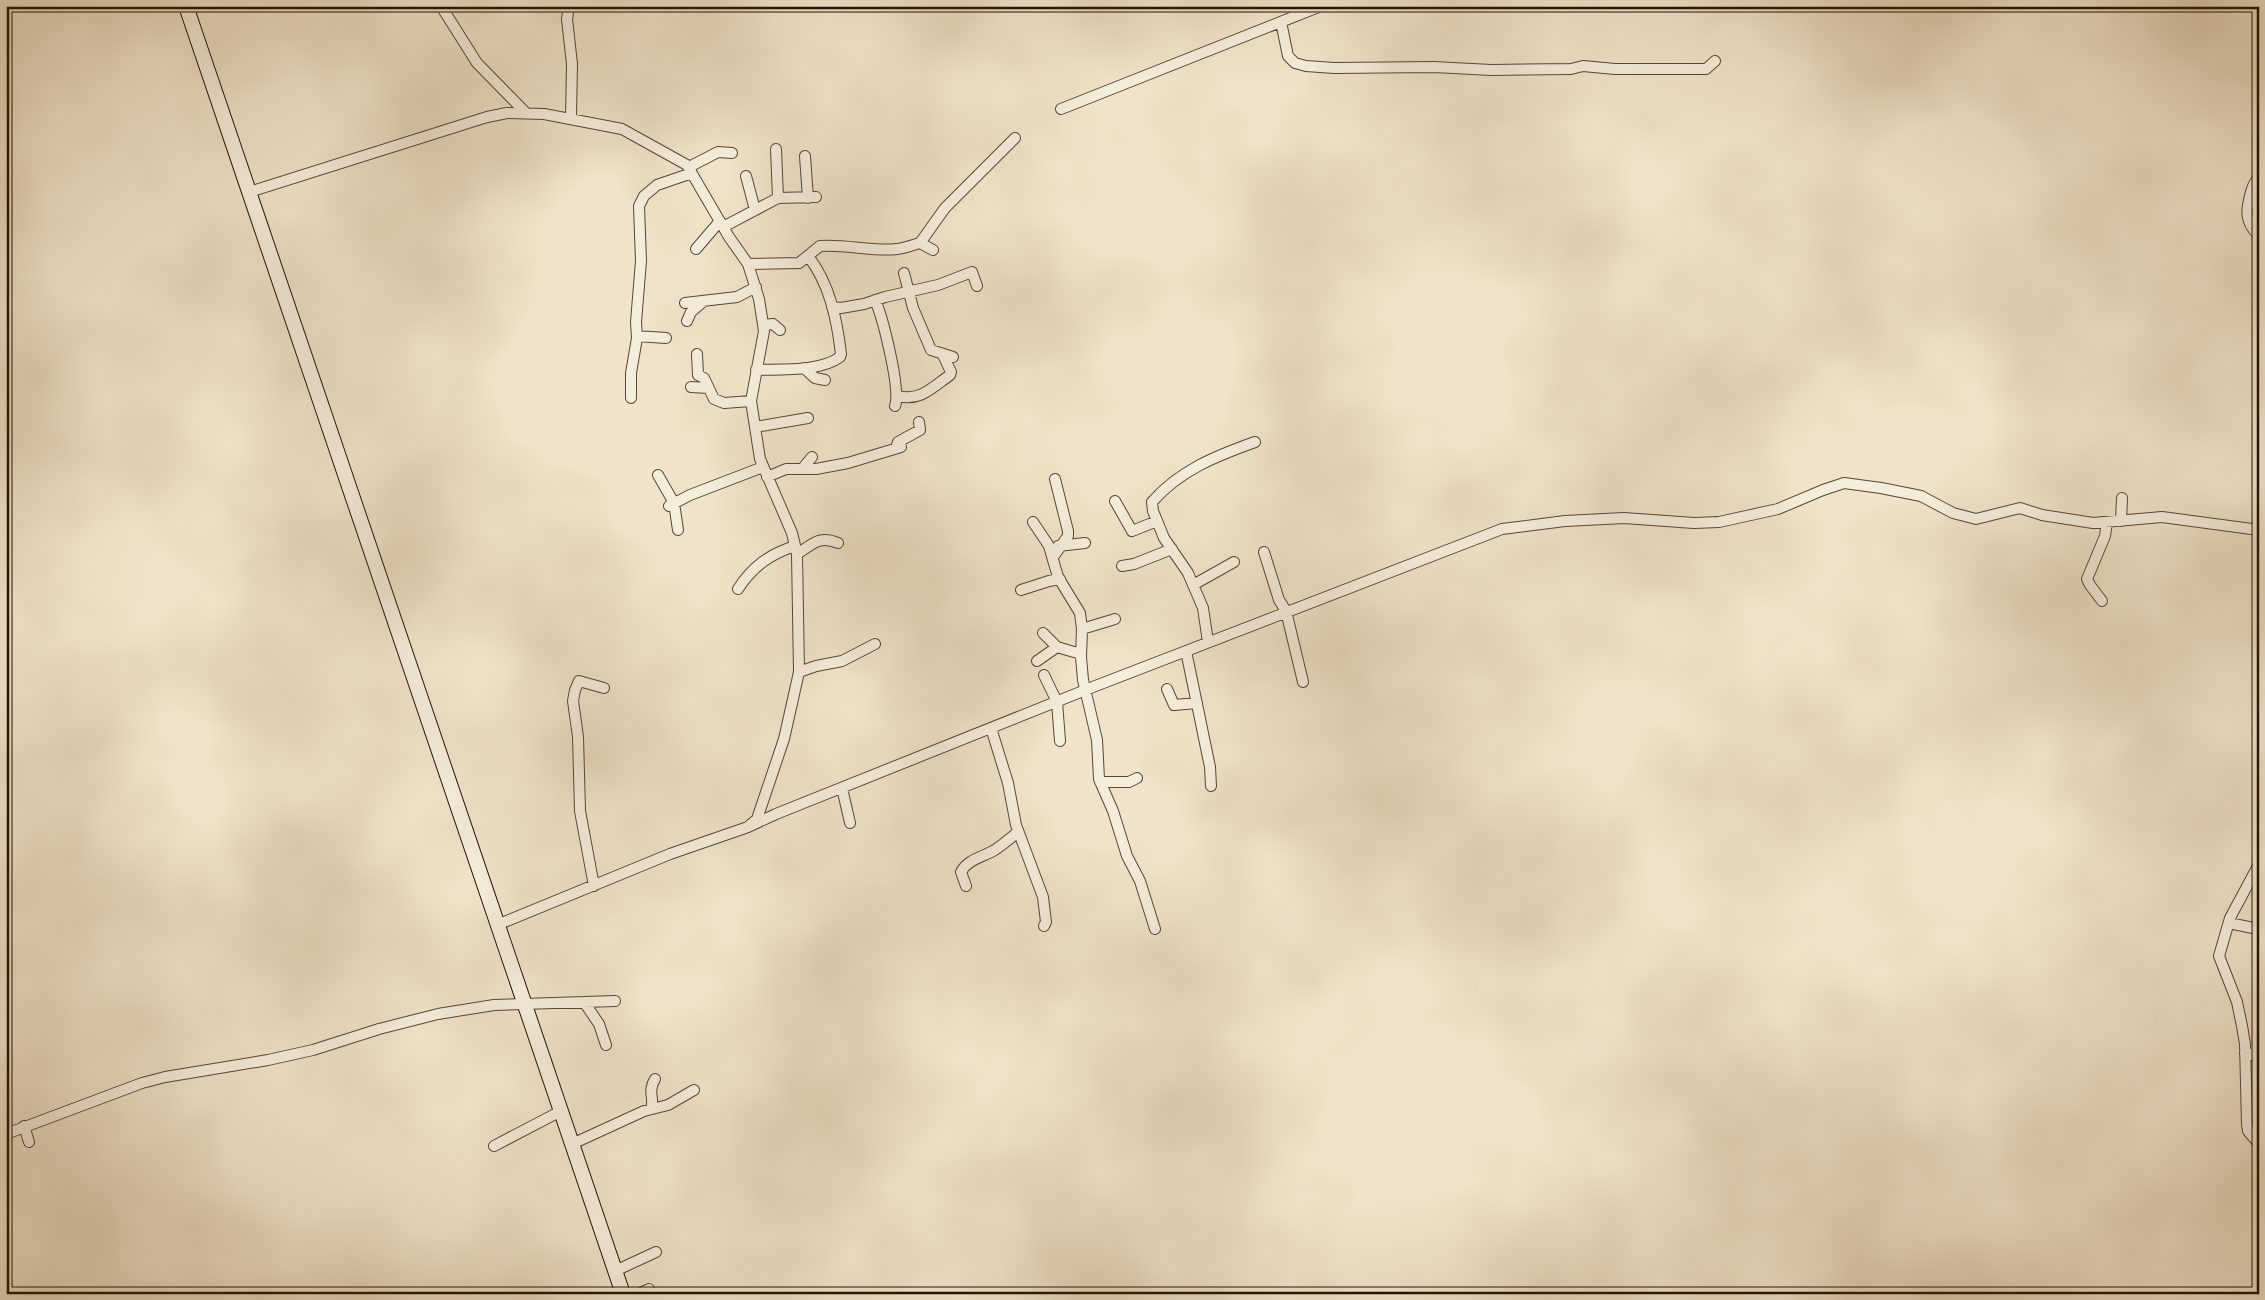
<svg xmlns="http://www.w3.org/2000/svg" width="2265" height="1300" viewBox="0 0 2265 1300" font-family="'Libre Caslon Text',serif">
	<rect width="100%" height="100%" fill="#efe3c9"/>
	<filter id="stains"><feTurbulence type="fractalNoise" baseFrequency=".004" numOctaves="4"/><feColorMatrix values="0 0 0 0 .2 0 0 0 0 .09 0 0 0 0 .02 0 0 0 .5 -.17"/></filter>
	<radialGradient id="worn" r=".72"><stop offset=".6" stop-color="#630" stop-opacity="0"/><stop offset="1" stop-color="#630" stop-opacity=".3"/></radialGradient>
	<g fill="none" stroke-linecap="round" stroke-linejoin="round">
		<!-- street casing -->
		<g stroke="#584535" stroke-width="12">
			<path id="street" d="M441 6 477 63 525 112
				M569 6 567 19 572 64 571 117
				M1281 22 1288 56 1295 63 1306 66 1334 68 1434 67 1491 70 1571 69 1583 66 1615 69H1706L1715 61
				M1061 109 1321 6
				M776 149 778 198
				M805 156 808 198
				M689 167 718 152 732 153
				M746 176 755 210
				M2259 178C2254 182 2253 186 2251 192 2246 210 2244 221 2259 236
				M249 192 487 117 507 113 544 114 622 129 687 165 729 237 748 264 759 299 764 331 751 401 760 459 792 533 797 554 799 672 784 739 757 819 750 825
				M723 227 778 198 816 197
				M920 243 945 208 1015 138
				M696 249 720 221
				M748 264 799 263 820 246C846 244 873 252 897 249 905 248 912 245 920 243L933 250
				M904 273 913 308 931 350 953 357
				M875 300C883 318 901 390 895 406
				M685 303 737 297 756 287
				M832 307 841 308 864 304 885 297 938 285 972 272 977 286
				M687 321 691 312 704 301
				M763 325 773 324 780 330
				M637 336 666 338
				M697 354 698 375 704 378 714 399 724 403 751 401
				M804 368 815 378 825 380
				M756 370C780 369 820 372 840 357L841 354C837 320 830 284 808 256
				M691 387 708 388
				M898 396C920 402 933 387 950 375L951 372 943 355
				M631 398V373L637 338 636 322 641 261 639 206 644 196 657 185 692 173
				M755 427 808 418
				M896 448 898 442 920 430 919 422
				M802 469 812 457
				M658 475 674 503 678 530
				M767 477 786 469H816L848 463 901 447
				M1115 501 1132 531 1157 521
				M669 506 690 495 763 467
				M2121 521 2122 498
				M1033 522 1049 546 1058 577 1080 613 1082 629 1081 657 1083 680 1097 740 1099 779 1113 811 1127 856 1140 881 1155 929
				M1058 546 1085 543
				M1264 552 1279 600 1286 611 1303 682
				M797 554C813 544 819 535 838 543
				M1053 557 1068 536V531L1055 479
				M1122 566 1134 564 1172 549
				M1193 585 1234 562
				M738 589C753 566 770 554 795 546
				M1021 590 1049 581 1060 579
				M2102 601 2090 585 2087 579 2105 536 2107 522
				M1082 629 1115 619
				M1043 633 1057 647
				M1208 642 1203 608 1188 573 1164 538 1153 511 1152 502C1180 470 1216 456 1255 442
				M1186 651 1210 767 1211 786
				M1037 661 1057 647 1081 654
				M799 672 816 666 842 661 875 644
				M1044 675 1057 702 1060 741
				M1167 689 1174 705 1197 703
				M991 728 1008 783 1016 825 1043 897 1046 922 1044 926
				M1100 782H1129L1137 778
				M842 788 850 823
				M2259 864 2230 918 2219 956 2237 1002 2242 1026 2245 1044 2247 1124 2248 1131 2259 1144
				M594 886 580 811 578 737 573 701 575 690 579 681 604 688
				M966 886 961 872C967 860 982 857 993 851 1002 846 1010 838 1018 832
				M2229 923 2258 929
				M497 925 670 854 748 827 776 814 1098 685 1502 529 1565 521 1624 518 1694 523 1719 522 1778 509 1823 490 1844 483 1881 488 1921 496 1953 513 1976 519 2020 508 2042 515 2093 523 2162 517 2259 530
				M584 1002 599 1024 606 1045
				M2245 1053 2259 1056
				M651 1109C655 1098 647 1092 655 1079
				M24 1126 29 1142
				M6 1134 142 1083 165 1077 268 1060 313 1050 379 1029 438 1014 494 1005 615 1001
				M572 1144 644 1111 668 1105 694 1090
				M494 1146 561 1111
				M615 1271 656 1252
				M638 1294 649 1289"/>
		</g>
		<!-- secondary casing -->
		<g stroke="#261004" stroke-width="16">
			<path id="secondary" d="M186 6 623 1294"/>
		</g>
		<!-- street -->
		<use href="#street" stroke="#f5eddc" stroke-width="10"/>
		<!-- secondary -->
		<use href="#secondary" stroke="#f5eddc" stroke-width="14"/>
	</g>
	<!-- margin -->
	<rect width="2265" height="1300" fill="none" stroke="#efe3c9" stroke-width="25"/>
	<rect x="8" y="8" width="2250" height="1285" fill="none" stroke="#261004" stroke-width="2.5"/>
	<rect x="12" y="12" width="2240" height="1275" fill="none" stroke="#261004"/>
	<rect width="100%" height="100%" filter="url(#stains)"/>
	<rect width="100%" height="100%" fill="url(#worn)"/>
</svg>
